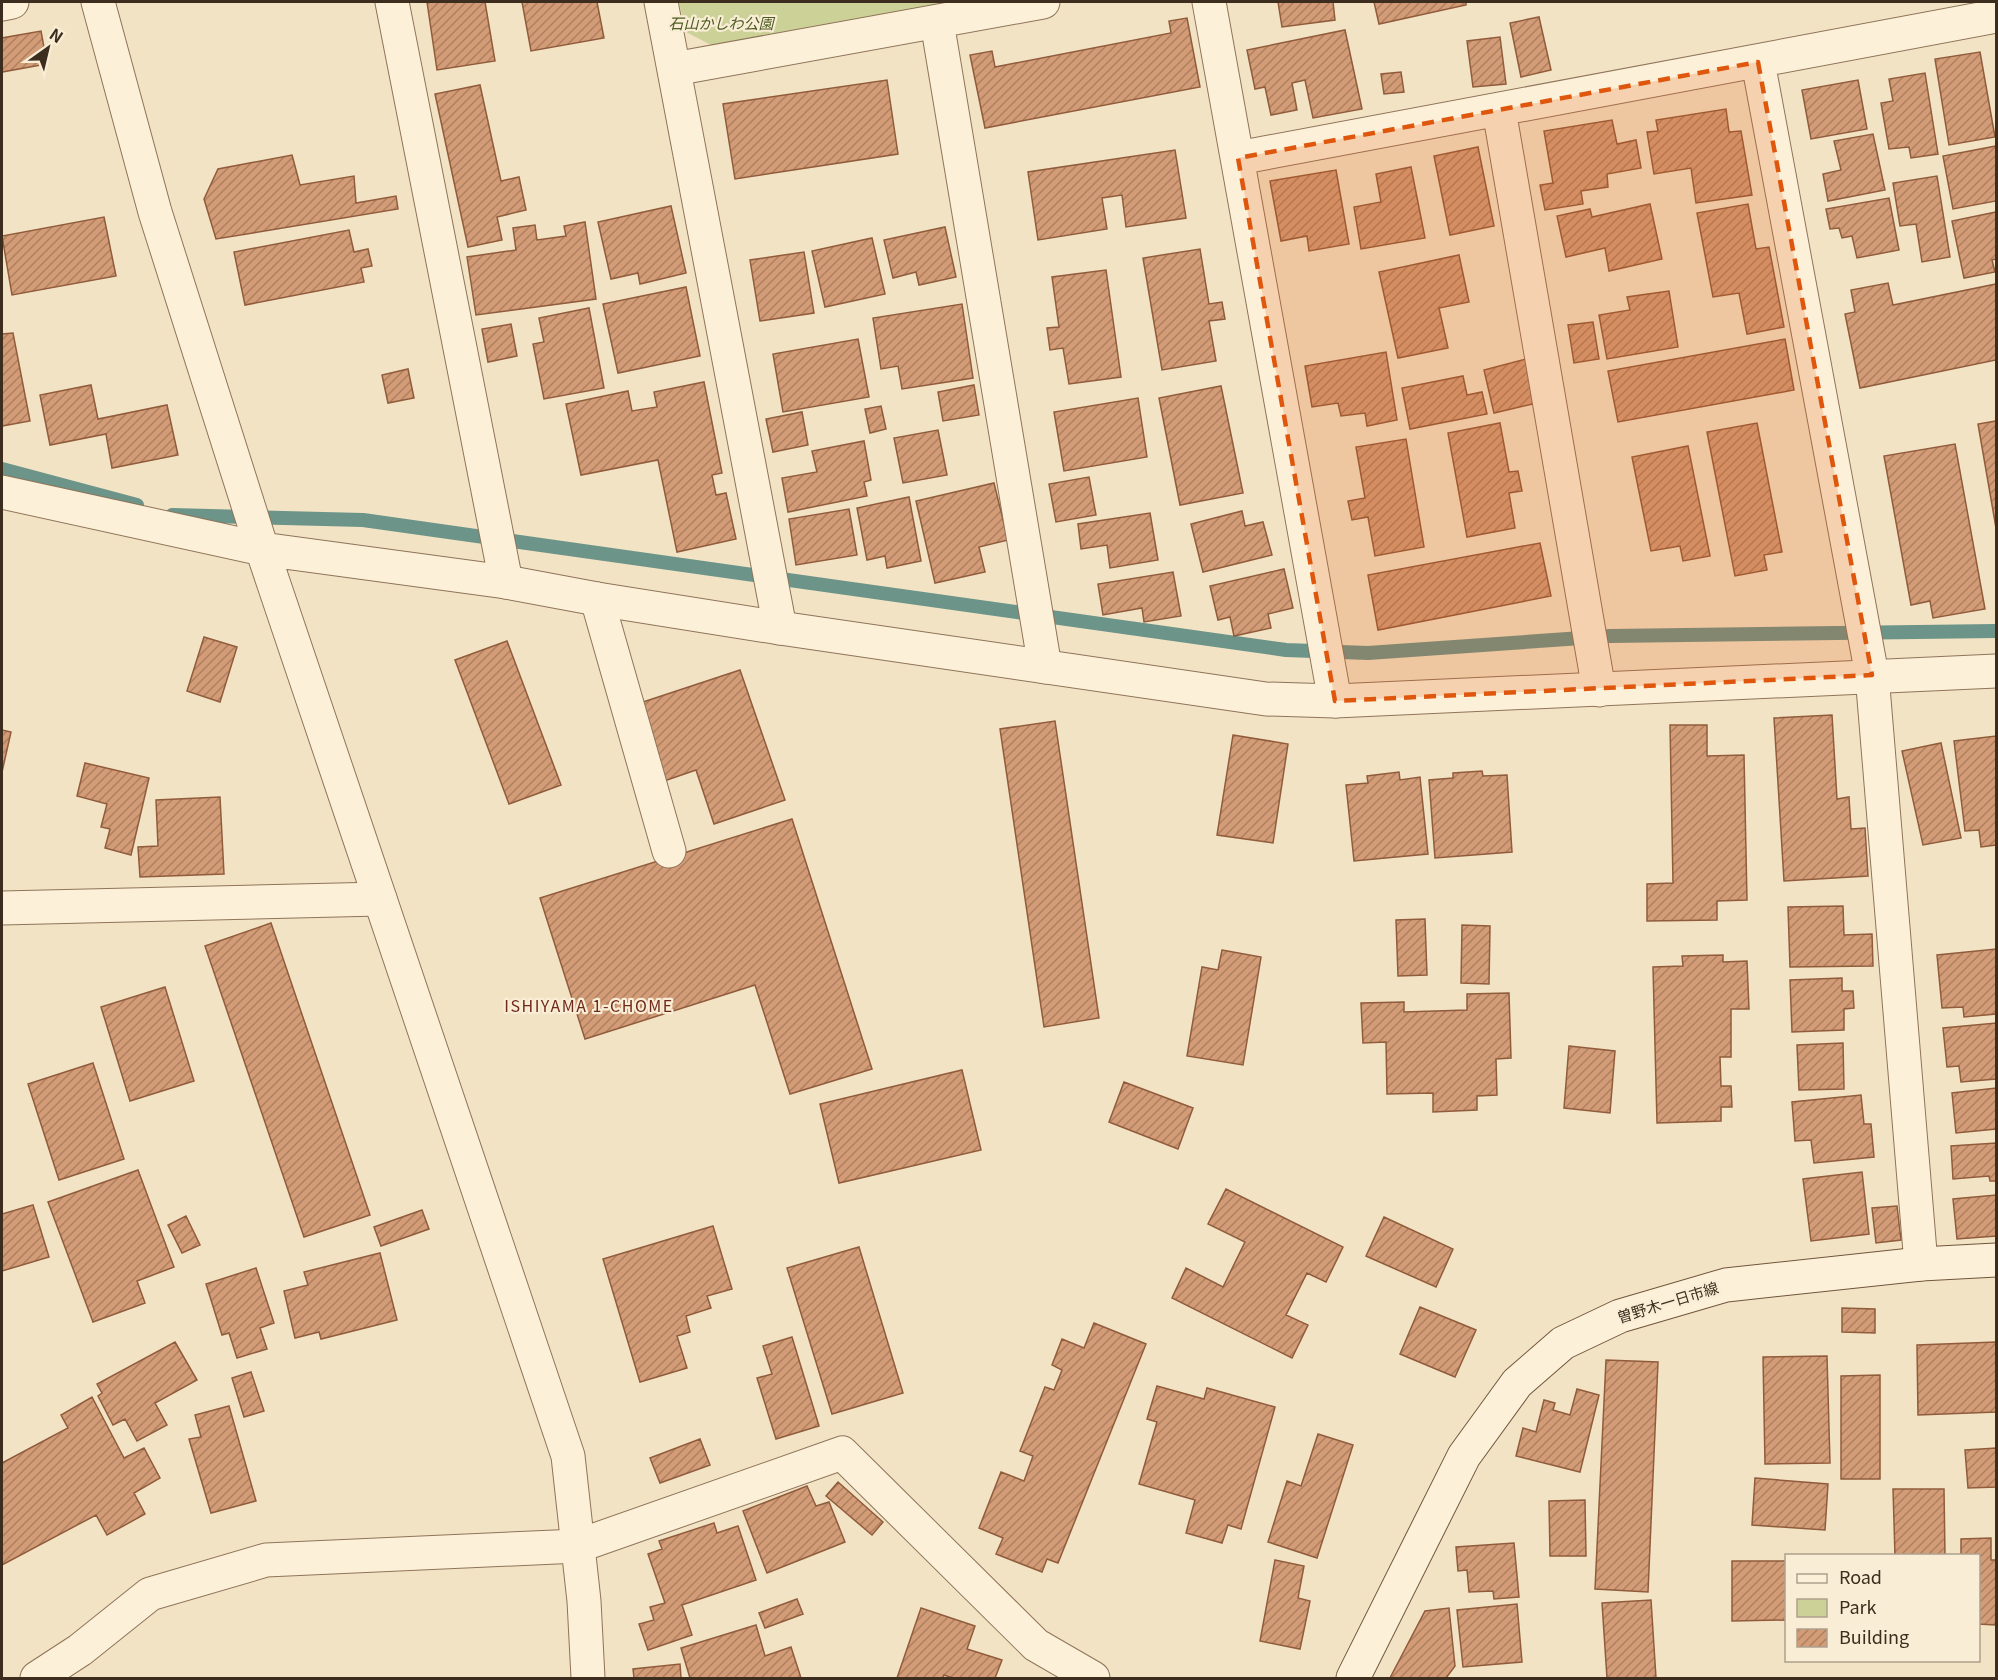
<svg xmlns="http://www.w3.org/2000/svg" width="1998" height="1680" viewBox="0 0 1998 1680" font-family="Georgia,'Noto Sans JP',serif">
	<defs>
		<pattern id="building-hatch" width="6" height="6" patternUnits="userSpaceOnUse" patternTransform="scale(1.5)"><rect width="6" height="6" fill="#d39c77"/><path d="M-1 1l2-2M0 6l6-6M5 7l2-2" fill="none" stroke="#ac8061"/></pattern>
	</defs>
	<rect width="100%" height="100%" fill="#f2e3c4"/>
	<!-- green -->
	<path fill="#ccd197" d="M679 2H964L717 48 686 32Z"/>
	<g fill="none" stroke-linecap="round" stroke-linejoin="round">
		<!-- stream -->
		<path stroke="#6c9489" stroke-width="14" d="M2 469 137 505
			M172 515 363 520 1286 650 1368 653 1610 636 1996 631"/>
	</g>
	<!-- building -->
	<path fill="url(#building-hatch)" stroke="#905c3c" stroke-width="1.5" d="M427 2H485L495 61 437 70Z
		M522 2H597L604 38 531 51Z
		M1278 2H1333L1335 20 1282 27Z
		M1374 2H1466V5L1379 24Z
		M1539 17 1551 70 1521 77 1510 23Z
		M1187 18 1200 87 985 128 970 55 992 51 995 67 1171 33 1169 21Z
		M1345 30 1362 109 1313 118 1305 80 1292 83 1297 110 1271 115 1265 87 1255 89 1247 50Z
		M41 31 47 64 2 72V38Z
		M1500 37 1506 84 1473 87 1467 41Z
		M1980 52 1995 137 1949 145 1935 59Z
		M1401 72 1404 92 1384 94 1381 74Z
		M1925 73 1938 154 1911 158 1909 147 1889 149 1881 103 1893 101 1889 79Z
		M887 80 898 154 735 179 723 104Z
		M1858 80 1867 129 1811 139 1802 90Z
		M480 85 501 181 519 177 526 210 497 217 502 240 468 247 435 94Z
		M1726 109 1729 132 1741 131 1752 195 1696 203 1691 168 1654 174 1647 132 1658 131 1656 120Z
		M1612 120 1617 144 1636 140 1641 168 1607 174 1608 187 1581 191 1583 204 1545 210 1540 185 1553 183 1544 131Z
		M1873 134 1885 190 1828 201 1823 174 1841 170 1834 141Z
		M1996 146V201L1953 209 1943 156Z
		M1478 147 1494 226 1450 235 1434 156Z
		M1175 150 1186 218 1126 227 1122 195 1102 198 1107 229 1038 240 1028 172Z
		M292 155 300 185 354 176 356 203 396 196 398 209 216 239 204 199 218 169Z
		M1411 167 1425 238 1361 249 1354 207 1381 202 1376 174Z
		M1336 170 1349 244 1309 251 1307 236 1281 241 1270 181Z
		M1937 176 1950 257 1922 262 1916 224 1900 226 1893 183Z
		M1889 198 1899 250 1857 258 1852 236 1842 238 1839 228 1830 229 1826 209Z
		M1650 204 1662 259 1609 271 1605 248 1566 257 1557 216 1590 209 1592 217Z
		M1748 204 1756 249 1769 247 1784 327 1747 334 1739 293 1713 297 1697 213Z
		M671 206 686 273 640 284 638 273 611 279 598 222Z
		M1996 212V259L1992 260 1995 272 1964 278 1952 221Z
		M104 217 116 276 12 295 2 236Z
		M585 222 596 299 476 315 467 257 516 250 513 228 535 225 537 240 566 236 564 226Z
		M945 227 956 277 919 285 916 272 893 278 884 240Z
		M349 230 354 252 368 249 372 266 361 268 364 282 245 305 234 252Z
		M872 238 885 294 825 307 812 251Z
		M1200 249 1209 304 1222 302 1225 319 1209 321 1216 361 1162 370 1143 258Z
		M804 252 814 313 760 321 750 260Z
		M1459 255 1469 302 1439 308 1448 348 1398 358 1379 272Z
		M1106 270 1121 377 1069 384 1063 348 1050 350 1047 328 1059 327 1052 277Z
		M1888 283 1893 305 1996 284V360L1860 388 1845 314 1855 312 1851 290Z
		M686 287 700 356 618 373 603 304Z
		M1669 291 1678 347 1607 359 1599 315 1630 310 1627 297Z
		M962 304 973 378 902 389 898 366 881 369 873 318Z
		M589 308 604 388 544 399 533 344 544 342 539 318Z
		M1593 322 1599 359 1574 363 1568 325Z
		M511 324 517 356 488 362 482 329Z
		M2 330V334L13 333 30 421 2 426Z
		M858 339 869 397 783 412 773 354Z
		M1785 339 1794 390 1618 422 1608 371Z
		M1386 352 1397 420 1367 426 1365 413 1341 416 1338 403 1312 407 1305 366Z
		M1526 359 1537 403 1494 413 1484 370Z
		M408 369 414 398 388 403 382 375Z
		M1463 376 1467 395 1482 392 1487 414 1410 429 1402 388Z
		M704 382 722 473 712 475 716 495 726 493 736 539 677 552 658 460 581 475 566 404 628 391 632 411 657 407 654 392Z
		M91 385 98 419 167 405 178 455 112 468 106 434 50 445 40 395Z
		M974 385 979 415 943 421 938 392Z
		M1221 386 1243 493 1180 505 1159 398Z
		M1138 398 1147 457 1064 471 1054 412Z
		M881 406 886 429 870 433 865 409Z
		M802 412 808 445 773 452 766 419Z
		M1996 421V528L1978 424Z
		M1500 423 1509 472 1518 471 1522 491 1509 493 1515 528 1467 537 1448 433Z
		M1757 423 1782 552 1764 555 1767 570 1735 576 1707 432Z
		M938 430 947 475 903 483 894 438Z
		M1406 439 1424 547 1375 556 1368 517 1352 520 1348 501 1365 498 1356 447Z
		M864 441 871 480 864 482 867 496 788 512 782 478 817 472 812 451Z
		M1955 444 1985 609 1933 618 1930 601 1911 605 1884 456Z
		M1688 446 1710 556 1683 561 1680 546 1651 551 1632 457Z
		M1089 477 1096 515 1056 522 1049 484Z
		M994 483 1008 540 979 547 985 572 935 583 916 501Z
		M909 497 921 561 887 568 885 556 867 560 857 508Z
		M849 509 857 555 796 565 789 519Z
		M1242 511 1245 526 1263 522 1272 555 1203 572 1191 524Z
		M1150 513 1158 560 1110 568 1107 545 1081 549 1078 524Z
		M1540 543 1551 596 1378 630 1368 575Z
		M1284 569 1293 608 1268 614 1271 628 1234 636 1230 617 1218 620 1210 586Z
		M1173 572 1181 616 1144 622 1142 608 1103 615 1098 584Z
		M204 637 237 647 220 702 187 691Z
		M507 641 561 785 509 804 455 660Z
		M740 670 785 800 714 824 696 770 664 781 637 704Z
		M1832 715 1837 799 1849 797 1851 829 1865 828 1868 876 1784 881 1774 718Z
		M1055 721 1099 1018 1044 1027 1000 729Z
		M1670 725H1707V756L1744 755 1747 900 1717 901V920L1647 921V884L1673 883Z
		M2 730 11 732 2 772Z
		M1233 735 1288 744 1273 843 1217 835Z
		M1996 736V845L1981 847 1979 830 1965 831 1954 741Z
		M1941 743 1961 838 1923 845 1902 751Z
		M85 763 149 778 131 855 105 848 110 829 101 827 107 804 77 796Z
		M1482 771 1483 776 1507 775 1512 852 1435 858 1429 780 1453 778V773Z
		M1399 772 1400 780 1420 777 1428 854 1354 861 1346 785 1368 783 1367 776Z
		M220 797 224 874 140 877 138 847 158 846 156 800Z
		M792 819 872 1069 790 1094 755 985 585 1039 540 898Z
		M1843 906 1844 935 1872 934 1873 966 1790 967 1788 907Z
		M1425 919 1427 975 1398 976 1396 920Z
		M271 923 370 1215 304 1237 205 946Z
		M1462 925 1490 926 1489 984 1461 983Z
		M1996 949V1014L1964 1017 1963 1007 1942 1008 1937 955Z
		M1222 950 1261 957 1243 1065 1187 1056 1202 967 1218 970Z
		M1723 955V962L1747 961 1749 1009H1731V1057H1720L1721 1086H1731L1732 1107H1721V1121L1657 1123 1653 967 1683 966 1682 956Z
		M1842 978V991H1853L1854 1008 1844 1009V1030L1792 1032 1790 980Z
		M165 987 194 1081 130 1101 101 1007Z
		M1509 993 1511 1058 1496 1059 1497 1095 1477 1096V1110L1433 1112V1093L1387 1094 1386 1042 1363 1043 1361 1003 1404 1002V1012L1467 1010V994Z
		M1996 1023V1079L1961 1082 1959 1066 1947 1067 1943 1028Z
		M1843 1043 1844 1089 1799 1090 1797 1045Z
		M1569 1046 1615 1051 1610 1113 1564 1108Z
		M93 1063 124 1159 59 1180 28 1084Z
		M962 1070 981 1150 839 1183 820 1104Z
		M1124 1082 1193 1108 1178 1149 1109 1122Z
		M1996 1088V1129L1956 1133 1952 1093Z
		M1861 1095 1864 1124H1871L1874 1157 1814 1163 1811 1140 1795 1141 1792 1102Z
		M1996 1143V1181H1990L1989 1176 1953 1179 1951 1146Z
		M138 1170 174 1267 137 1281 145 1303 93 1322 48 1202Z
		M1862 1172 1869 1234 1811 1241 1803 1179Z
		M1226 1189 1343 1247 1326 1282 1307 1273 1286 1315 1308 1325 1292 1358 1172 1298 1186 1268 1223 1287 1245 1242 1208 1224Z
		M1996 1195V1236L1957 1239 1953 1199Z
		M33 1205 49 1257 2 1271V1214Z
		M1897 1206 1901 1240 1876 1243 1872 1208Z
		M422 1210 429 1229 381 1246 374 1227Z
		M186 1216 200 1245 182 1253 168 1225Z
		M1384 1217 1453 1249 1436 1287 1366 1256Z
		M713 1226 732 1289 707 1296 711 1308 686 1316 690 1332 677 1336 687 1368 640 1382 603 1259Z
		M859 1247 903 1393 832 1414 787 1268Z
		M380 1253 397 1320 321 1339 319 1332 295 1338 284 1291 308 1285 304 1272Z
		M256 1268 274 1323 260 1328 267 1349 237 1358 229 1333 222 1335 206 1284Z
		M1420 1307 1476 1330 1455 1377 1400 1354Z
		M1842 1308 1875 1309V1333L1842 1332Z
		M1094 1323 1146 1344 1058 1563 1047 1559 1042 1572 996 1554 1003 1538 979 1528 1001 1472 1024 1481 1033 1456 1020 1451 1045 1387 1054 1390 1062 1370 1052 1365 1062 1339 1084 1348Z
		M792 1337 819 1426 776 1439 757 1378 772 1374 763 1346Z
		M175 1342 197 1380 155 1403 167 1425 137 1441 125 1419 113 1425 98 1396 102 1393 97 1384Z
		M1996 1342V1412L1918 1415 1917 1345Z
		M1827 1356 1830 1463 1765 1464 1763 1357Z
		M1606 1360 1658 1362 1648 1592 1595 1589Z
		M251 1372 264 1411 244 1417 232 1378Z
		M1880 1375V1479H1841V1376Z
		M1157 1386 1204 1399 1207 1388 1275 1407 1241 1529 1228 1525 1222 1543 1186 1533 1195 1500 1139 1484 1157 1422 1147 1419Z
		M1577 1389 1599 1395 1580 1472 1516 1456 1523 1428 1536 1432 1544 1400 1555 1403 1553 1410 1570 1415Z
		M92 1397 124 1458 144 1448 160 1478 134 1493 145 1514 107 1535 96 1515 2 1565V1463L68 1428 61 1415Z
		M229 1406 256 1501 211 1513 189 1439 201 1437 195 1415Z
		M1318 1434 1353 1445 1317 1558 1268 1542 1287 1481 1301 1486Z
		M700 1439 710 1465 660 1483 650 1458Z
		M1996 1448V1487L1968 1488 1965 1450Z
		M1755 1478 1828 1484 1825 1530 1752 1525Z
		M838 1482 883 1522 872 1535 826 1496Z
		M807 1486 816 1506 829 1502 845 1542 767 1573 743 1511Z
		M1893 1489H1944L1945 1556H1895Z
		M1585 1500 1586 1556H1550L1549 1501Z
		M714 1523 717 1533 738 1526 756 1580 682 1605 692 1635 648 1650 639 1624 654 1620 650 1607 665 1603 648 1554 662 1549 659 1541Z
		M1991 1538V1560H1996V1625L1978 1624V1556H1961V1539Z
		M1514 1543 1519 1597 1494 1599 1493 1591 1469 1592 1467 1570 1458 1571 1456 1547Z
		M1275 1560 1304 1566 1298 1598 1310 1601 1300 1649 1260 1641Z
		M1732 1561H1786V1620L1732 1621Z
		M797 1599 803 1614 765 1628 759 1613Z
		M1651 1600 1656 1678H1607L1602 1603Z
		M1517 1604 1522 1662 1463 1667 1457 1610Z
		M921 1608 975 1626 967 1649 1002 1660 995 1678H953L944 1675 943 1678H897Z
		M1449 1608 1455 1666 1446 1678H1390L1425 1611Z
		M756 1625 765 1656 791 1647 801 1678H690L681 1648Z
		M680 1664 681 1678H634L633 1669Z"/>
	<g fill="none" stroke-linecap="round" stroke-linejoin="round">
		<!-- minor casing -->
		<g stroke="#8f7459" stroke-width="35">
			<path id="minor" d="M392 2 506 582
				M661 2 780 628
				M1209 2 1335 701
				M2 4 12 2
				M937 22 1045 667
				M1758 62 1872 675 1921 1264
				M674 69 1043 2
				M1499 110 1599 690
				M1238 158 1996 16
				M2 492 262 549
				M597 599 669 851
				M2 908 380 899
				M37 1678 80 1650 150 1594 266 1560 578 1546 842 1453 1036 1645 1093 1678"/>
		</g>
		<!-- tertiary casing -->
		<g stroke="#8f7459" stroke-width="35">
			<path id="tertiary" d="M98 2 155 212 262 549 568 1456 584 1601 588 1678
				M262 549 506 582 597 599 780 628 1266 699 1335 701 1996 671"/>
		</g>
		<!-- secondary casing -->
		<g stroke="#71553c" stroke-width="35">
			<path id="secondary" d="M1353 1678 1464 1456 1517 1383 1563 1343 1620 1316 1726 1285 1921 1264 1996 1260"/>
		</g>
		<!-- minor -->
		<use href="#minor" stroke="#fcf0d9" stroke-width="33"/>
		<!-- tertiary -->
		<use href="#tertiary" stroke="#fcf0d9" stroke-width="33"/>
		<!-- secondary -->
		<use href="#secondary" stroke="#fcf0d9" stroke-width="33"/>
	</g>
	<!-- marked area -->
	<path fill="#df570d" fill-opacity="0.2" stroke="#df570d" stroke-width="4.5" stroke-dasharray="12 8" stroke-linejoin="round" d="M1758 62 1872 675 1335 701 1238 158Z"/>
	<g text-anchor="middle" stroke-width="4.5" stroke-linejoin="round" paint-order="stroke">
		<!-- park labels -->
		<g font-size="15" font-style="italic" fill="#4e5c23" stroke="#f9edd5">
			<text x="721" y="29">石山かしわ公園</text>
		</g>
		<!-- street labels -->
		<g font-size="15" fill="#3d2d1e" stroke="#f9edd5">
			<text transform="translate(1668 1303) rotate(-17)" y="5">曽野木一日市線</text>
		</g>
		<!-- neighbourhood labels -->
		<g font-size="16" letter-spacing="1.5" fill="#6e2919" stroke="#f9edd5">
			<text x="589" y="1012">ISHIYAMA 1-CHOME</text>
		</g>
	</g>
	<!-- border -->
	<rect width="1998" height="1680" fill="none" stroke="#3d2d1e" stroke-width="6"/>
	<!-- legend -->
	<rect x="1785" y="1554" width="195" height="108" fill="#f9edd5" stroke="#aea08c" stroke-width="1.5"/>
	<rect x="1797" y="1574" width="30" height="9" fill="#fcf0d9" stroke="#aea08c" stroke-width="1.5"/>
	<text x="1839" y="1584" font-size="18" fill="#3d2d1e">Road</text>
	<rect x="1797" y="1599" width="30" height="18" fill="#ccd197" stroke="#aea08c" stroke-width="1.5"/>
	<text x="1839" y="1614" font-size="18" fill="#3d2d1e">Park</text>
	<rect x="1797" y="1629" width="30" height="18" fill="url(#building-hatch)" stroke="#aea08c" stroke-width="1.5"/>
	<text x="1839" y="1644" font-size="18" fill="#3d2d1e">Building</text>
	<!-- north arrow -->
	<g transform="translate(48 48) rotate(34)" stroke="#f9edd5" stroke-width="4.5" paint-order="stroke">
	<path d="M0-4.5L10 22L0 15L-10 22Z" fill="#3d2d1e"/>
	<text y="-9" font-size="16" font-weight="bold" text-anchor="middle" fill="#3d2d1e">N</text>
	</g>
</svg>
